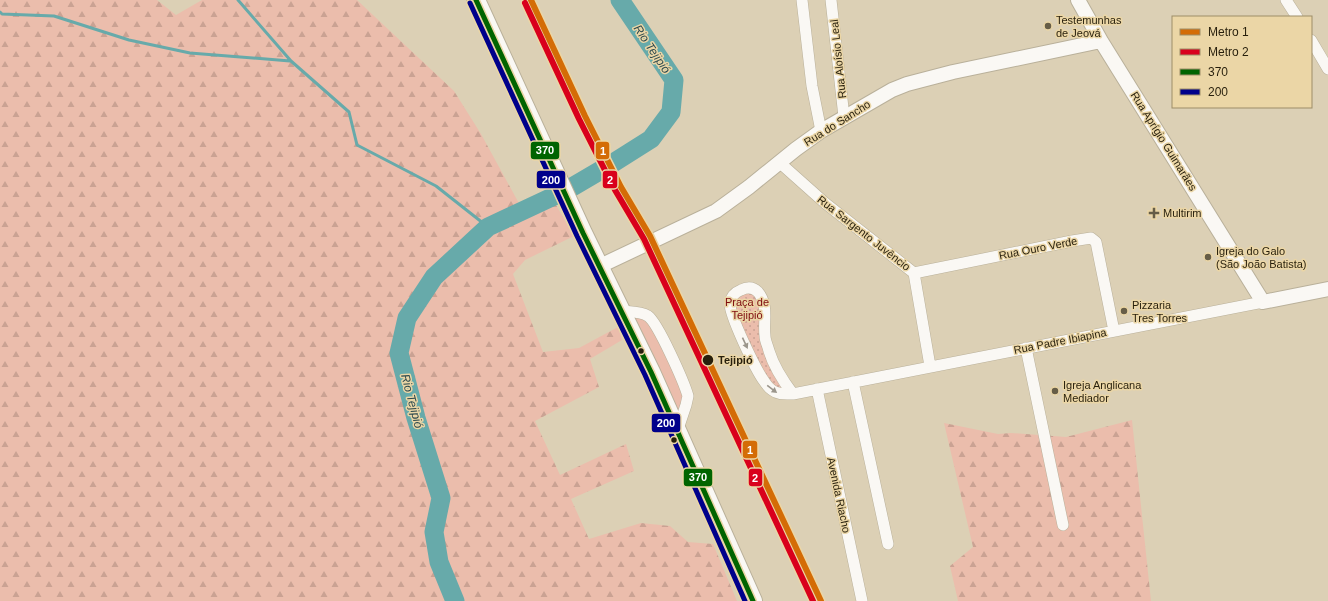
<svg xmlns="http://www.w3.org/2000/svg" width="1328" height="601" viewBox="0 0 1328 601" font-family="Helvetica,sans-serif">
	<defs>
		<pattern id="forest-firs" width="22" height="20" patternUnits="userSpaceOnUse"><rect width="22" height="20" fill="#ebbdac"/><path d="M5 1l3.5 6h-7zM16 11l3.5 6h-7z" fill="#caa293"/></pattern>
		<pattern id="park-dots" width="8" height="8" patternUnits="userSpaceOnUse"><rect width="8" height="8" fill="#ebbdac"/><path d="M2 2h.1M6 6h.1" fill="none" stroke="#caa293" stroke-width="1.8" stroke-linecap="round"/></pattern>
	</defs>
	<rect width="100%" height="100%" fill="#dcd0b5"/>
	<!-- green -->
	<path fill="#ebbdac" d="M632 313 644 314 688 397 678 422Z"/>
	<!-- forest -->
	<path fill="url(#forest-firs)" d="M0 0H157L176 15 202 0H357L454 91 481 134 521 207 556 205 574 236 525 260 513 274 543 352 579 348 618 327 622 340 590 359 599 387 535 421 560 475 626 444 634 471 571 499 589 539 641 523 670 526 688 542 713 544 737 601H0Z
		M1132 420 1151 601H958L950 566 973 547 944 423 998 434 1011 433 1066 437Z"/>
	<!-- park -->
	<path fill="url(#park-dots)" d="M757 291 765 326 791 394H778L730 314 735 294Z"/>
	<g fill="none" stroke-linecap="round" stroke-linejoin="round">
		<!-- stream -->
		<path stroke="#67aaaa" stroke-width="3" d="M238 0 291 61 349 112 357 145 436 186 488 227
			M0 12 2 14 54 16 129 40 190 53 290 61"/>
		<!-- river -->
		<path stroke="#67aaaa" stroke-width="19" d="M455 601 439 562 434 532 441 498 416 418 399 353 407 318 434 277 488 227 567 190 613 163 651 139 671 112 674 80 620 0"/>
		<!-- minor casing -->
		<g stroke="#b9b09a" stroke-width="12">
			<path id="minor" d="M802 0 812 86 821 131
				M831 0 844 117
				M1286 0 1297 17
				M1311 40 1328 69
				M779 162 825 203 914 273 930 366
				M914 273 1072 241 1091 238 1096 242 1114 331
				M621 311C629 312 640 311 648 316 658 323 684 382 688 396L686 405 677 432
				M1026 348 1063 525
				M853 382 888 544
				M817 389 862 601
				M793 394C783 381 774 367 769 351 768 346 765 341 765 336 763 322 769 305 758 292 753 287 747 287 741 290 736 292 731 296 730 303 729 315 756 370 764 381 766 384 769 388 772 390 778 395 785 394 793 394L1263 302"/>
		</g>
		<!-- tertiary casing -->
		<g stroke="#b9b09a" stroke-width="16">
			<path id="tertiary" d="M1078 0 1101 41 1263 302 1328 289
				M600 266 716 211 749 187 796 149 821 131 892 90 907 84 953 72 1101 41"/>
		</g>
		<!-- primary casing -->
		<g stroke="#b9b09a" stroke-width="20">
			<path id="primary" d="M476 0 583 233 651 372 753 601"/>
		</g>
		<!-- minor -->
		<use href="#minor" stroke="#faf8f4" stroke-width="11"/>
		<!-- tertiary -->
		<use href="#tertiary" stroke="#faf8f4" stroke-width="14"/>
		<!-- primary -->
		<use href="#primary" stroke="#faf8f4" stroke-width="18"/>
		<!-- bus-1 casing -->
		<g stroke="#ebd6a6" stroke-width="8">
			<path id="bus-1" d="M476 0 583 233 651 372 753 601"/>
		</g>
		<!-- bus-2 casing -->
		<g stroke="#ebd6a6" stroke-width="8">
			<path id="bus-2" d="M470 3 577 236 645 375 745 601"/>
		</g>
		<!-- bus-1 -->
		<use href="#bus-1" stroke="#006400" stroke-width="5"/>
		<!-- bus-2 -->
		<use href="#bus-2" stroke="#00008b" stroke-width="5"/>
		<!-- metro-1 casing -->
		<g stroke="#ebd6a6" stroke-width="9">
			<path id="metro-1" d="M531 0 585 116 621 187 650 236 821 601"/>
		</g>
		<!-- metro-2 casing -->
		<g stroke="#ebd6a6" stroke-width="9">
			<path id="metro-2" d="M525 3 579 119 615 190 644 239 813 601"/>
		</g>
		<!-- metro-1 -->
		<use href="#metro-1" stroke="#d46c06" stroke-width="6"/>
		<!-- metro-2 -->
		<use href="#metro-2" stroke="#d9001c" stroke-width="6"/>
	</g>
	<!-- one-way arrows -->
	<defs><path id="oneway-solid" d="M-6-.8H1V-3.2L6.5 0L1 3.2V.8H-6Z"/></defs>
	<g fill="#9b968c">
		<use href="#oneway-solid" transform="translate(745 343) rotate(65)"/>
		<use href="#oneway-solid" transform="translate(772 389) rotate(37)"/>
	</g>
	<!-- markers -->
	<g fill="#665d47" stroke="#ebd6a6" stroke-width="1.5">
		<circle cx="1048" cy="26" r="4"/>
		<path d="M1152 207h4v4h4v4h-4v4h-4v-4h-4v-4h4z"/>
		<circle cx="1208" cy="257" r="4"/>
		<circle cx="1124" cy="311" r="4"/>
		<circle cx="1055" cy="391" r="4"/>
	</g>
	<g fill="#271f0c" stroke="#ebd6a6" stroke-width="1.5">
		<circle cx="641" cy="351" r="3.5"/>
		<circle cx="708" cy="360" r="6"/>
		<circle cx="674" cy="440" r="3.5"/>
	</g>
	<g text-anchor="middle" stroke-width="3" stroke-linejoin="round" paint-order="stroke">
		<!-- poi labels -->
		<g font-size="11" fill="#271f0c" stroke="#ebd6a6" text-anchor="start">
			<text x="1056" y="24">Testemunhas<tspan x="1056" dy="13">de Jeová</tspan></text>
			<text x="1163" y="217">Multirim</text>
			<text x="1216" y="255">Igreja do Galo<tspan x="1216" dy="13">(São João Batista)</tspan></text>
			<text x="1132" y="309">Pizzaria<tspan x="1132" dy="13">Tres Torres</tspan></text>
			<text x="1063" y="389">Igreja Anglicana<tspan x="1063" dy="13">Mediador</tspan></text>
		</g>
		<!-- street labels -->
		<g font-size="11" fill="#271f0c" stroke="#ebd6a6">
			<text transform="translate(838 59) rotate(-96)" y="4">Rua Aloísio Leal</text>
			<text transform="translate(837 123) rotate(-32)" y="4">Rua do Sancho</text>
			<text transform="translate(1164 141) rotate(58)" y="4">Rua Aprígio Guimarães</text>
			<text transform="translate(864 233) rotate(38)" y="4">Rua Sargento Juvêncio</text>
			<text transform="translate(1038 248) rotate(-11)" y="4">Rua Ouro Verde</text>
			<text transform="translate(1060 341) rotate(-11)" y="4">Rua Padre Ibiapina</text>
			<text transform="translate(839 495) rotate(78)" y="4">Avenida Riacho</text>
		</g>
		<!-- park labels -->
		<g font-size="11" fill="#7f0b0f" stroke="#ebd6a6">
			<text x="747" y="306">Praça de<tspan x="747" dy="13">Tejipió</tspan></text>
		</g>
		<!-- stop labels -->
		<g font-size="11" font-weight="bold" fill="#271f0c" stroke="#ebd6a6" text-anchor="start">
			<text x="718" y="364">Tejipió</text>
		</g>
		<!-- water labels -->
		<g font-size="12" font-style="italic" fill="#2a484d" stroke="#ebd6a6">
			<text transform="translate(652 49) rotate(56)" y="4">Rio Tejipió</text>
			<text transform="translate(412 401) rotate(75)" y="4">Rio Tejipió</text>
		</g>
	</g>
	<g stroke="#ebd6a6" stroke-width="1.5">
		<rect x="530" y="141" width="30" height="19" rx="4" fill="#006400"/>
		<rect x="595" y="141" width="15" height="19" rx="4" fill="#d46c06"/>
		<rect x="602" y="170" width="16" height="19" rx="4" fill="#d9001c"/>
		<rect x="536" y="170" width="30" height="19" rx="4" fill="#00008b"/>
		<rect x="651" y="413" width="30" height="20" rx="4" fill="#00008b"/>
		<rect x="742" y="440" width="16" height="19" rx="4" fill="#d46c06"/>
		<rect x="683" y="468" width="30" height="19" rx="4" fill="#006400"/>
		<rect x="748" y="468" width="15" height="19" rx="4" fill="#d9001c"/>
	</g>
	<g font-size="11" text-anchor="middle" font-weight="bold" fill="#fff">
		<text x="545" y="154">370</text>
		<text x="603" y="155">1</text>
		<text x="610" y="184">2</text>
		<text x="551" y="184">200</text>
		<text x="666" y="427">200</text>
		<text x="750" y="454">1</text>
		<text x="698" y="481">370</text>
		<text x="755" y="482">2</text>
	</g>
	<!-- legend -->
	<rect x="1172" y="16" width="140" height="92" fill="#ebd6a6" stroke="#9d8d68"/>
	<rect x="1180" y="29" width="20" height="6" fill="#d46c06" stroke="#9d8d68"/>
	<text x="1208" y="36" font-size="12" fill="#271f0c">Metro 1</text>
	<rect x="1180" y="49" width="20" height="6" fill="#d9001c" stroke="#9d8d68"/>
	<text x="1208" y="56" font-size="12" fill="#271f0c">Metro 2</text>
	<rect x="1180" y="69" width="20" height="6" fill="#006400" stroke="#9d8d68"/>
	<text x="1208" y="76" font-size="12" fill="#271f0c">370</text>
	<rect x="1180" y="89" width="20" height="6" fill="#00008b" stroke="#9d8d68"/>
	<text x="1208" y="96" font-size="12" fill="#271f0c">200</text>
</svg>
